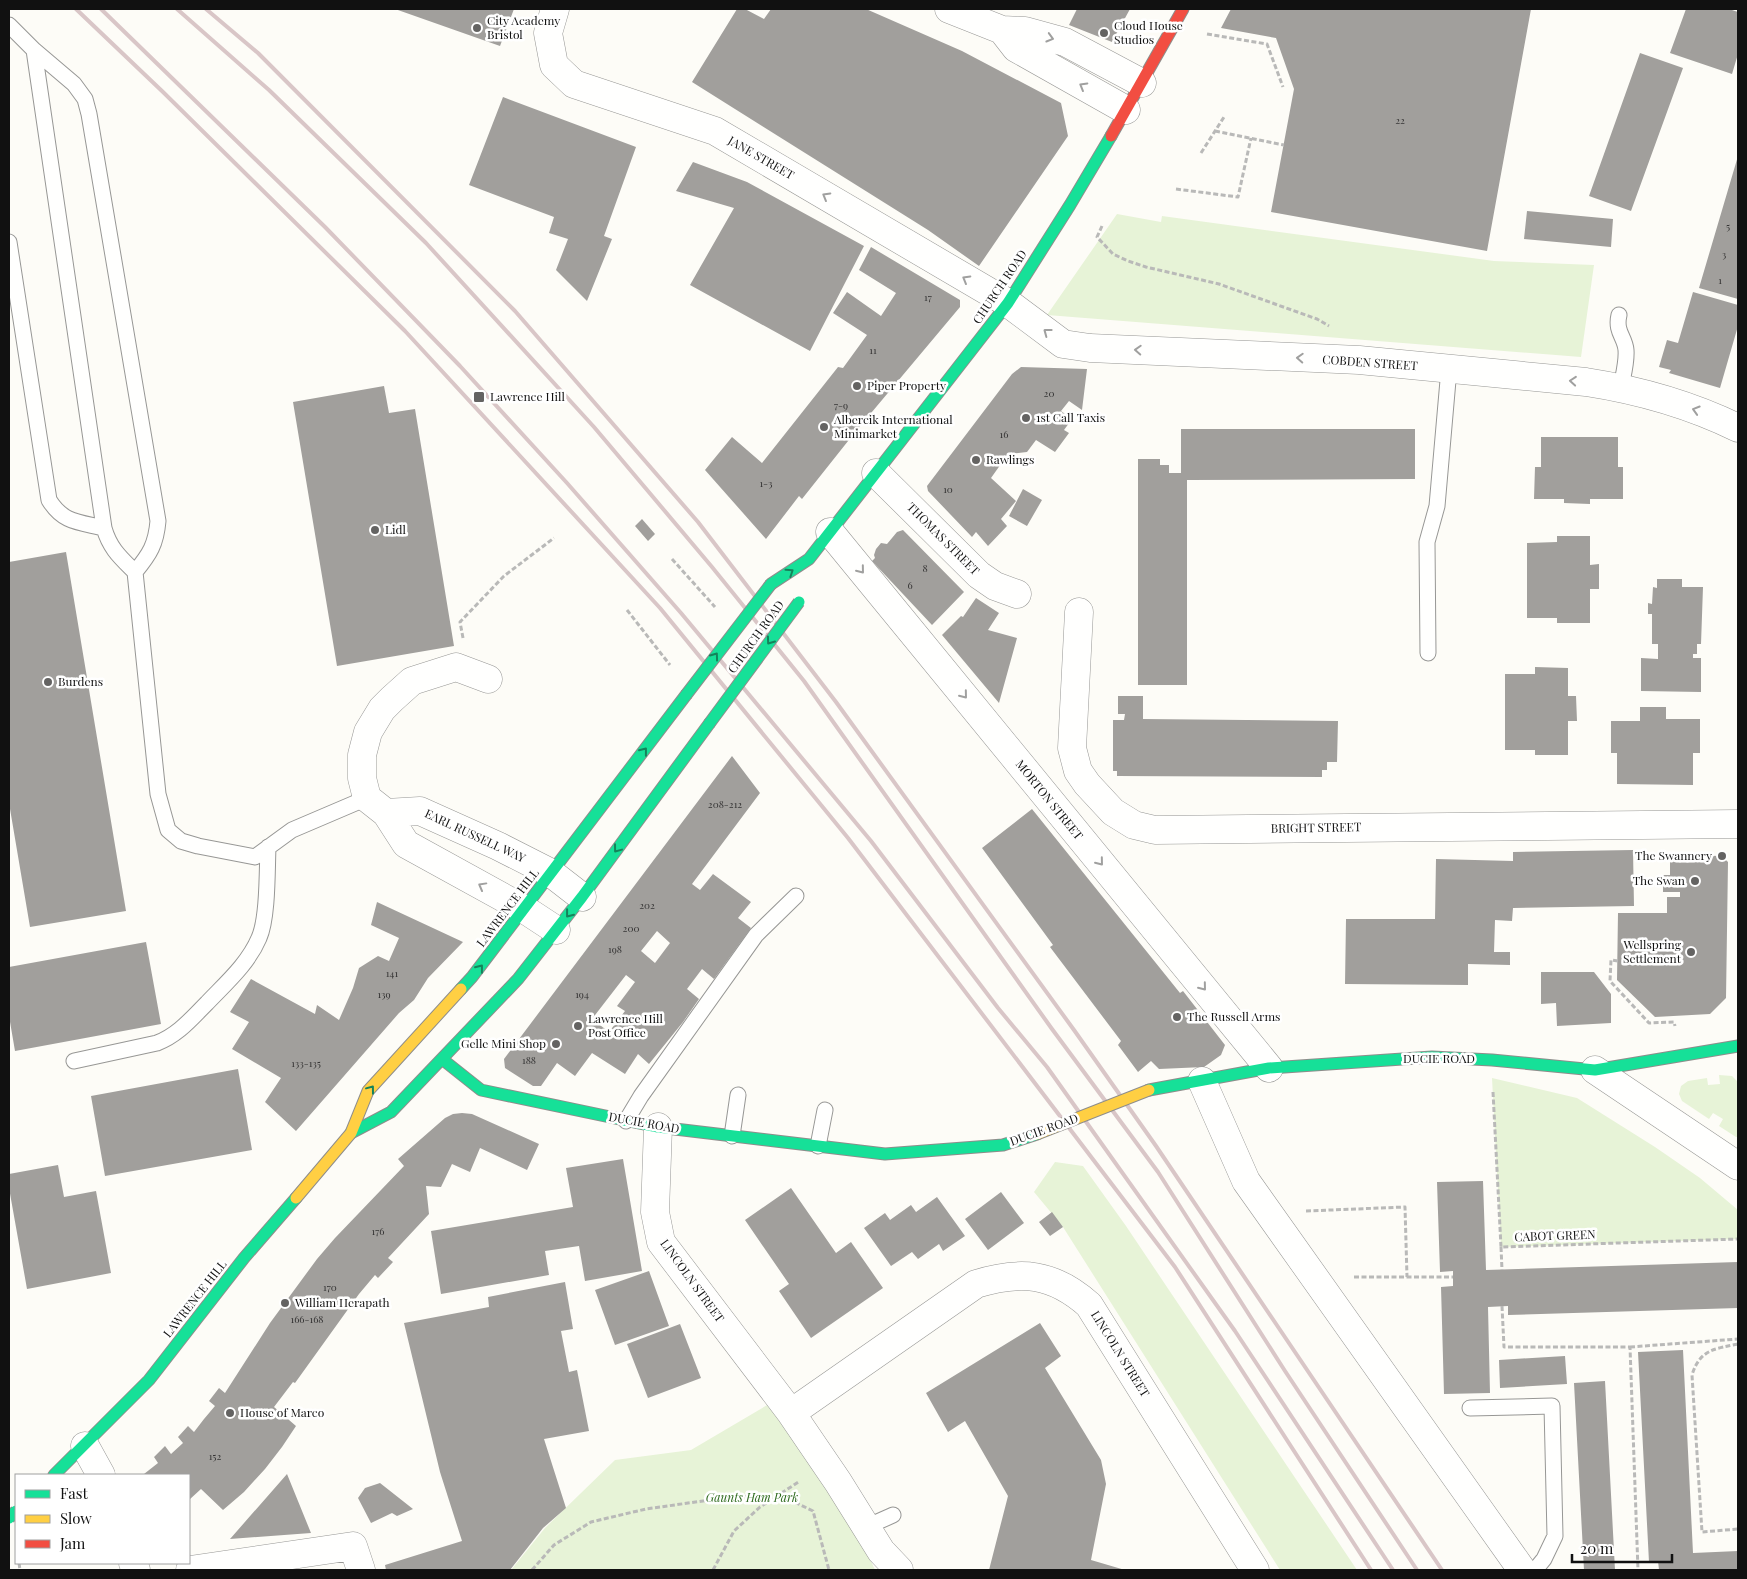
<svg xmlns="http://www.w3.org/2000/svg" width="1747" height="1579" viewBox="0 0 1747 1579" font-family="'Playfair Display',serif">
	<rect width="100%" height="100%" fill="#fdfcf7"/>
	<!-- green -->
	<path fill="#e7f3d7" d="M1117 214 1161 222 1162 216 1494 261 1594 265 1581 357 1047 315Z
		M1719 1075 1732 1076 1738 1082V1137H1736L1719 1126 1723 1119 1713 1113 1709 1119 1682 1101 1679 1094 1681 1086 1688 1081 1707 1078 1708 1085 1720 1084Z
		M1492 1078 1577 1098 1655 1147 1700 1178 1738 1210 1737 1239 1501 1247Z
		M1055 1162 1083 1166 1126 1226 1357 1570H1280L1063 1227 1034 1192Z
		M774 1401 851 1517 875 1570H511L545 1528 615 1460 691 1450Z"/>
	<!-- building -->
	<path fill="#a19f9c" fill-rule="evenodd" d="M395 9H514L500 46Z
		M737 9H745L764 19 771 9H866L962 51 1061 103 1068 136 979 266 928 230 692 82Z
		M1077 9H1130L1112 42 1069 25Z
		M1231 9H1531L1487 251 1271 212 1294 89 1276 38 1221 28Z
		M1686 9H1729L1738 12V54L1732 74 1670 53Z
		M1640 53 1683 68 1631 211 1589 196Z
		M503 97 636 147 604 236 612 239 587 301 556 270 568 239 549 233 554 217 469 185Z
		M1738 156V299L1699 288Z
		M693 162 747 182 864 246 810 351 690 285 734 208 676 191Z
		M1527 211 1613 219 1611 247 1524 239Z
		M871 247 960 300V307L856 431 802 499 799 496 766 539 705 470 732 437 762 463 838 367 843 368 867 335 833 313 847 292 881 316 896 293 859 270Z
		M1693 292 1738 305V326L1720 388 1669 373 1671 370 1659 367 1667 340 1678 343Z
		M1021 367 1087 369 1082 410 1069 401 1061 411 1072 419 1064 430 1069 433 1055 452 1036 440 1027 452 1008 454 991 478 1016 501 1001 519 1007 526 988 546 976 532 972 537 928 491 927 486 1012 374Z
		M384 386 389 413 415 409 454 646 337 666 293 402Z
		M1181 429H1415V479L1187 480V685H1138V459H1160V465H1169V473H1181Z
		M1541 437H1618V467H1623V499H1590V504L1564 503V499H1534L1535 467H1541Z
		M1023 489 1042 500 1027 526 1009 516Z
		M642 519 655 534 648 541 635 526Z
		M903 530 964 592 932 625 872 561 875 558 874 555 876 549 881 543 887 544 897 532Z
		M1557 536H1590V565L1599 564V589H1590V623H1557V618H1527V543L1557 542Z
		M66 552 126 911 30 927 9 803V562Z
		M1657 579H1682V587H1703L1701 644H1697V654H1693V658H1701V692L1641 691V658L1658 659V644H1652V614H1648V603L1652 604 1653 587 1657 588Z
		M976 598 999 613 988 630 1017 638 999 703 942 635 961 616 963 617Z
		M1535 667 1568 668V696H1576L1577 721H1568V755H1535V750H1505V674H1535Z
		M1118 696H1143V719L1338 721 1337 762H1327V770H1322V777L1117 776V771H1113V720H1124L1125 714H1118Z
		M1640 707H1666V719H1700V753H1693V785L1617 784V753H1611V721H1640Z
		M732 756 760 793 692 884 700 890 713 874 751 902 738 918 751 928 714 979 702 969 687 989 699 999 683 1022 649 1064 638 1054 625 1074 592 1053 575 1076 557 1063 541 1086H533L505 1068 504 1059ZM657 931 670 943 655 963 641 951ZM626 975 635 982 617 1006 625 1011 609 1032 592 1019Z
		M1032 809 1180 993 1183 991 1225 1045 1221 1055 1204 1067 1159 1069 1151 1061 1138 1072 1118 1045 1121 1041 1050 947 1053 945 982 848Z
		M1633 850 1634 906 1513 908 1512 921 1495 920 1494 952H1510V965L1468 964V985L1345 984 1346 919H1435L1436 859 1513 861V852Z
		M1670 855 1722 856 1728 862 1726 998 1710 1014 1655 1017 1617 980 1618 913H1667V897H1680V892H1663V875H1670Z
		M377 902 463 942 428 978 414 1000 399 1013 296 1131 265 1102 281 1078 232 1049 249 1022 230 1012 251 979 315 1014 317 1005 339 1020 353 988 359 968 378 956 389 961 399 938 371 925Z
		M146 942 161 1024 15 1051 9 1016V967Z
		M1541 972H1594L1611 994V1023L1557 1026 1556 1003 1541 1004Z
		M238 1069 252 1150 105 1176 91 1096Z
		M462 1113 472 1114 539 1144 527 1170 480 1148 470 1172 452 1164 441 1187 426 1186 429 1214 388 1258 393 1262 378 1278 375 1275 359 1294 295 1383 293 1382 274 1407 296 1426 282 1447 265 1469 244 1492 223 1510 201 1489 189 1500V1475H145L144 1474 158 1463 154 1457 165 1446 171 1454 183 1443 178 1437 188 1426 194 1432 204 1419 215 1406 209 1401 219 1388 225 1393 270 1323 317 1259 335 1238 404 1166 398 1159 445 1118 453 1114Z
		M623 1159 642 1271 585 1281 579 1246 545 1251 549 1275 441 1294 431 1231 573 1207 566 1168Z
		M58 1165 64 1197 96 1191 111 1273 27 1289 9 1188V1174Z
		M1483 1181 1486 1270 1738 1262V1308L1508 1315V1306L1488 1307 1490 1393 1444 1394 1441 1287 1453 1286V1271L1440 1272 1437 1182Z
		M791 1188 836 1253 851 1242 883 1288 811 1338 779 1291 789 1284 745 1220Z
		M1001 1192 1024 1223 988 1250 965 1219Z
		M937 1197 965 1236 943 1251 939 1244 918 1259 912 1252 891 1266 864 1228 885 1213 890 1220 911 1205 916 1212Z
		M1052 1212 1063 1227 1050 1236 1039 1222Z
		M649 1271 669 1326 615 1345 595 1290Z
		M565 1282 573 1329 561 1331 569 1372 577 1370 589 1431 544 1439 566 1508 543 1528 510 1570H386L385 1565 462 1541 440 1472 404 1323 489 1307 488 1297Z
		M1040 1323 1061 1356 1045 1368 1101 1460 1106 1484 1091 1560 1125 1570H989L1008 1496 965 1421 948 1432 926 1393Z
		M680 1324 701 1378 648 1398 627 1344Z
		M1683 1350 1693 1553 1738 1551V1570H1659L1658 1561 1649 1562 1638 1352Z
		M1565 1356 1567 1384 1500 1388 1499 1360Z
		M1605 1381 1615 1570H1584L1574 1383Z
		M287 1474 311 1533 230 1539Z
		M380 1483 413 1509 397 1516 392 1513 371 1523 358 1498 365 1488Z"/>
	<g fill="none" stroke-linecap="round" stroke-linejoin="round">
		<!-- lane casing -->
		<g stroke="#979795" stroke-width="17">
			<path id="lane" d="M9 25 34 50 104 528C110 549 121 558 135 572L158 794 168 830 181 841 198 846 255 857 292 830 367 798
				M34 50 74 84 85 99 89 114 158 521C156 544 150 554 135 572
				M9 242 49 500C63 523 79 522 104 528
				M1619 315C1615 332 1625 337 1626 350 1627 362 1623 376 1621 387
				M1428 653 1427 542 1437 506 1449 369
				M74 1061 157 1043C178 1035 191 1019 207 1003 226 983 248 964 259 938 268 918 267 870 268 847
				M626 1121 641 1096 756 935 796 896
				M732 1136 738 1095
				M818 1146 825 1110
				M1470 1408 1552 1406 1555 1536 1544 1559 1535 1570
				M866 1527 893 1515"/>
		</g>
		<!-- street casing -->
		<g stroke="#979795" stroke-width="29">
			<path id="street" d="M555 9 548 33 554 65 574 84 715 131 1008 303 1063 344 1090 348 1359 360 1586 382C1638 390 1691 405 1738 428
				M949 9 1002 30 1025 31 1065 42 1142 83
				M1002 30 1016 48 1126 110
				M876 473 979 575 995 586 1017 594
				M830 532 1269 1068
				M1079 612 1072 748 1078 771 1087 784 1113 812 1134 825 1155 830 1738 824
				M488 679 456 667 412 681 392 699 382 709 368 732 362 755V778L367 798 386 813 406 844 524 909 556 930
				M386 813 420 811 498 846 551 873 582 897
				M1595 1070 1738 1166
				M1202 1081 1246 1181 1522 1570
				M658 1127 655 1212 661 1242 791 1413 838 1482 881 1551 899 1570
				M791 1413 976 1284C1021 1270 1053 1273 1089 1305L1255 1570
				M85 1446 101 1475
				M133 1563 136 1570
				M190 1570 353 1546 361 1570"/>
		</g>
		<!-- fast casing -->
		<g stroke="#8e8d8b" stroke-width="13">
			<path id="fast" d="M771 584 809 559 1008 303 1070 205 1111 136
				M461 989 472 977 686 695
				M442 1059 481 1090 658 1127 885 1154 1003 1145 1037 1134
				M1149 1090 1269 1068 1432 1057 1492 1060 1595 1070 1738 1046
				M351 1133 391 1112 518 979 582 897 709 724
				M54 1475 149 1380 244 1258 296 1198"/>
		</g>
		<!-- slow casing -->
		<g stroke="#8e8d8b" stroke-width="13">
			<path id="slow" d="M296 1198 351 1133 368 1091 461 989"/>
		</g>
		<!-- jam casing -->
		<g stroke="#8e8d8b" stroke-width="13">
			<path id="jam" d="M1111 136 1183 9"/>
		</g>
		<!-- path -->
		<path stroke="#b9b9b8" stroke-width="3" stroke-dasharray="5 2.5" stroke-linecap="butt" d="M1207 34 1267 44 1283 87
			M1215 131 1284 145
			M1201 153 1224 117
			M1176 189 1238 197 1251 138
			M1102 226 1097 237 1113 254 1128 261 1146 267 1219 284 1317 319 1329 326
			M672 559 715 607
			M627 610 670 665
			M463 638 460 622 504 576 554 538
			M1618 961 1611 960 1610 981 1649 1023 1674 1022 1675 1026
			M1493 1092 1501 1247 1737 1239
			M1306 1211 1405 1207 1407 1277
			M1501 1247 1502 1270
			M1354 1277H1453
			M1502 1306 1504 1347H1630L1638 1570
			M1738 1344C1715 1349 1700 1349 1692 1375L1702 1532 1738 1529
			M1630 1347 1738 1339
			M19 1563 20 1570
			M532 1570 554 1545 591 1522 646 1509 731 1497 780 1495 813 1511 829 1570
			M713 1570 734 1531 760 1507 800 1481"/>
		<!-- lane -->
		<use href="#lane" stroke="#fffffe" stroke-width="15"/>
		<!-- street -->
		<use href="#street" stroke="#fffffe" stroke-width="28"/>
		<!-- fast -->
		<use href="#fast" stroke="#16e098" stroke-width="11"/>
		<!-- slow -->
		<use href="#slow" stroke="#ffcf43" stroke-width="11"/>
		<!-- jam -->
		<use href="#jam" stroke="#f24e42" stroke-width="11"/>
		<!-- rail -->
		<path stroke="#d9c6c7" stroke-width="4" d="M76 9 163 92 405 331 660 608 848 838 1175 1267 1371 1570
			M101 9 325 227 460 366 567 483 681 613 871 841 998 1008 1047 1067 1235 1331 1393 1570
			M177 9 269 90 426 243 594 427 712 567 804 681 1052 1029 1158 1172 1285 1371 1417 1570
			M206 9 258 53 515 311 698 522 836 702 1074 1030 1156 1146 1442 1570"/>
		<!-- fast-bridge casing -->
		<g stroke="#8e8d8b" stroke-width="13" stroke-linecap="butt">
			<path id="fast-bridge" d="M686 695 771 584
				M709 724 799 602
				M9 1518 16 1511"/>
		</g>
		<!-- slow-bridge casing -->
		<g stroke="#8e8d8b" stroke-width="13" stroke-linecap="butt">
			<path id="slow-bridge" d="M1037 1134 1149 1090"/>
		</g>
		<!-- fast-bridge -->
		<use href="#fast-bridge" stroke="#16e098" stroke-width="11"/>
		<!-- slow-bridge -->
		<use href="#slow-bridge" stroke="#ffcf43" stroke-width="11"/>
	</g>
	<!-- one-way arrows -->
	<defs><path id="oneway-chevron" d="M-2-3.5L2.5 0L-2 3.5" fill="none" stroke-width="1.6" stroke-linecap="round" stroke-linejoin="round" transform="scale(1.25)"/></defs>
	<g stroke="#a0a09f">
		<use href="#oneway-chevron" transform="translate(1050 38) rotate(16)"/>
		<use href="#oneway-chevron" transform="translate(1083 86) rotate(-150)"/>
		<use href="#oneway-chevron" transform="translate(826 196) rotate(-150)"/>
		<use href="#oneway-chevron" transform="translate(966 279) rotate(-150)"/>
		<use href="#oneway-chevron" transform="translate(1047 332) rotate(-143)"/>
		<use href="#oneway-chevron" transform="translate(1138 350) rotate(-177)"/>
		<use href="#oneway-chevron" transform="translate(1300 358) rotate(-177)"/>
		<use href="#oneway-chevron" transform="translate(1573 381) rotate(-175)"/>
		<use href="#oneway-chevron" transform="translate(1696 410) rotate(-163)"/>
		<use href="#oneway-chevron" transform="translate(861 570) rotate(51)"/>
		<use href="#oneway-chevron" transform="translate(964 695) rotate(51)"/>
		<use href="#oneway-chevron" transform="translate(1100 862) rotate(51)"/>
		<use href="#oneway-chevron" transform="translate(482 886) rotate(-151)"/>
		<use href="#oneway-chevron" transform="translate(1203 987) rotate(51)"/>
	</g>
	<g stroke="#14835b">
		<use href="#oneway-chevron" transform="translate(790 572) rotate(-34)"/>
		<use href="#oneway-chevron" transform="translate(770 641) rotate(126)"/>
		<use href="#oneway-chevron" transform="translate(715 656) rotate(-54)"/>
		<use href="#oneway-chevron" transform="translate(644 751) rotate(-52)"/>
		<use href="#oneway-chevron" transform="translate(617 849) rotate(127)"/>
		<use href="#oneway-chevron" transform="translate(569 914) rotate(128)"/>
		<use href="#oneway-chevron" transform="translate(480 968) rotate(-52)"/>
		<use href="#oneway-chevron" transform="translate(371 1089) rotate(-53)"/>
	</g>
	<!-- markers -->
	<g fill="#646362" stroke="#fff" stroke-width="2">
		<circle cx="477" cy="28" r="5"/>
		<circle cx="1104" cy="33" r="5"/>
		<circle cx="857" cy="386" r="5"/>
		<rect x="473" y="391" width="12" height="12" rx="2.5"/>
		<circle cx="1026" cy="418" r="5"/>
		<circle cx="824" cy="427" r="5"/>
		<circle cx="976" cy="460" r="5"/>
		<circle cx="375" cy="530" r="5"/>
		<circle cx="48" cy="682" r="5"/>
		<circle cx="1722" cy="856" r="5"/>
		<circle cx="1695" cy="881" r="5"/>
		<circle cx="1691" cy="952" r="5"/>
		<circle cx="1177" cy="1017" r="5"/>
		<circle cx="578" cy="1026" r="5"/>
		<circle cx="556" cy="1044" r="5"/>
		<circle cx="285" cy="1303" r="5"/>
		<circle cx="230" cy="1413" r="5"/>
	</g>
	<g text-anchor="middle" stroke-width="5" stroke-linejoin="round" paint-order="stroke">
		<!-- number labels -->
		<g font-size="10" fill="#353434">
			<text x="1400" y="124">22</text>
			<text x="1728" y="230">5</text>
			<text x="1724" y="258">3</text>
			<text x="1720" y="284">1</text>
			<text x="928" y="301">17</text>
			<text x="873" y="354">11</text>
			<text x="1049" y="397">20</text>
			<text x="841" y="409">7-9</text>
			<text x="1004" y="438">16</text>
			<text x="766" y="487">1-3</text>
			<text x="948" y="493">10</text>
			<text x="925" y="572">8</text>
			<text x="910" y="589">6</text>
			<text x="725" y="808">208-212</text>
			<text x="647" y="909">202</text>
			<text x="631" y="932">200</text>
			<text x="615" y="953">198</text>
			<text x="392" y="977">141</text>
			<text x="384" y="998">139</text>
			<text x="582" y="998">194</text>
			<text x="529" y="1064">188</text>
			<text x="306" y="1067">133-135</text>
			<text x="378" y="1235">176</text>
			<text x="330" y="1291">170</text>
			<text x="307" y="1323">166-168</text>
			<text x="215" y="1460">152</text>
		</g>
		<!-- poi labels -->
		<g font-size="12" fill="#111" stroke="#fff" text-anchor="start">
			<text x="487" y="25">City Academy<tspan x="487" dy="14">Bristol</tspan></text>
			<text x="1114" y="30">Cloud House<tspan x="1114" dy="14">Studios</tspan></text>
			<text x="867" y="390">Piper Property</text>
			<text x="490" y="401">Lawrence Hill</text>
			<text x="1036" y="422">1st Call Taxis</text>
			<text x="834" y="424">Albercik International<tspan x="834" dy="14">Minimarket</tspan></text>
			<text x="986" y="464">Rawlings</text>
			<text x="385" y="534">Lidl</text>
			<text x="58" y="686">Burdens</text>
			<text x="1712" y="860" text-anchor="end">The Swannery</text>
			<text x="1685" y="885" text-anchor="end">The Swan</text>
			<text x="1681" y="949" text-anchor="end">Wellspring<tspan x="1681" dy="14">Settlement</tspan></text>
			<text x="1187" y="1021">The Russell Arms</text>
			<text x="588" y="1023">Lawrence Hill<tspan x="588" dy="14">Post Office</tspan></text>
			<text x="546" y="1048" text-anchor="end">Gelle Mini Shop</text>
			<text x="295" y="1307">William Herapath</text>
			<text x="240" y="1417">House of Marco</text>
		</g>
		<!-- street labels -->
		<g font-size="12" fill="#111" stroke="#fff">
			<text transform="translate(761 158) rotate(30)" y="4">JANE STREET</text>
			<text transform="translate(1000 287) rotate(-56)" y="4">CHURCH ROAD</text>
			<text transform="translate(1370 363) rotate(4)" y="4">COBDEN STREET</text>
			<text transform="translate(943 539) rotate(45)" y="4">THOMAS STREET</text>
			<text transform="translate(756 637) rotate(-54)" y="4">CHURCH ROAD</text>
			<text transform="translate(1049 800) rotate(51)" y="4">MORTON STREET</text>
			<text transform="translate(1316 828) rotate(-1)" y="4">BRIGHT STREET</text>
			<text transform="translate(475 836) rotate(25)" y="4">EARL RUSSELL WAY</text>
			<text transform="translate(508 908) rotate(-53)" y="4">LAWRENCE HILL</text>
			<text x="1439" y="1063">DUCIE ROAD</text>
			<text transform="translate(644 1123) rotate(10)" y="4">DUCIE ROAD</text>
			<text transform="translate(1044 1130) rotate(-20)" y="4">DUCIE ROAD</text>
			<text transform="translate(1555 1236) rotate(-2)" y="4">CABOT GREEN</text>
			<text transform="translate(692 1281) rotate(54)" y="4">LINCOLN STREET</text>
			<text transform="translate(195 1299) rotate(-52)" y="4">LAWRENCE HILL</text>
			<text transform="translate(1120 1354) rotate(58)" y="4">LINCOLN STREET</text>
		</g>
		<!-- park labels -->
		<g font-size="12" font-style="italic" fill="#2f6b1f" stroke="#fff">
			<text x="752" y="1502">Gaunts Ham Park</text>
		</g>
	</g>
	<!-- border -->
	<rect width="1747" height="1579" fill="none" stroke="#111111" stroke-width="20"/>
	<!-- legend -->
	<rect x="15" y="1474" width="175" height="90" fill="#ffffff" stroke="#a0a0a0"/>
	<rect x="25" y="1490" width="25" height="8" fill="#16e098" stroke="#a0a0a0"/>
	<text x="60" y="1499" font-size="15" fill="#111111">Fast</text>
	<rect x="25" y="1515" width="25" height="8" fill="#ffcf43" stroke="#a0a0a0"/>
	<text x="60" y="1524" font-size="15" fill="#111111">Slow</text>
	<rect x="25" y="1540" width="25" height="8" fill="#f24e42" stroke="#a0a0a0"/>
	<text x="60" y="1549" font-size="15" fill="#111111">Jam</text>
	<!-- scale -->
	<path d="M1572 1554v8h100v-8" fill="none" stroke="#111111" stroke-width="2.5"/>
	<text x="1580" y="1554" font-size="15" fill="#111111" stroke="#ffffff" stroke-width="4" paint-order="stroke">20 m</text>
</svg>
